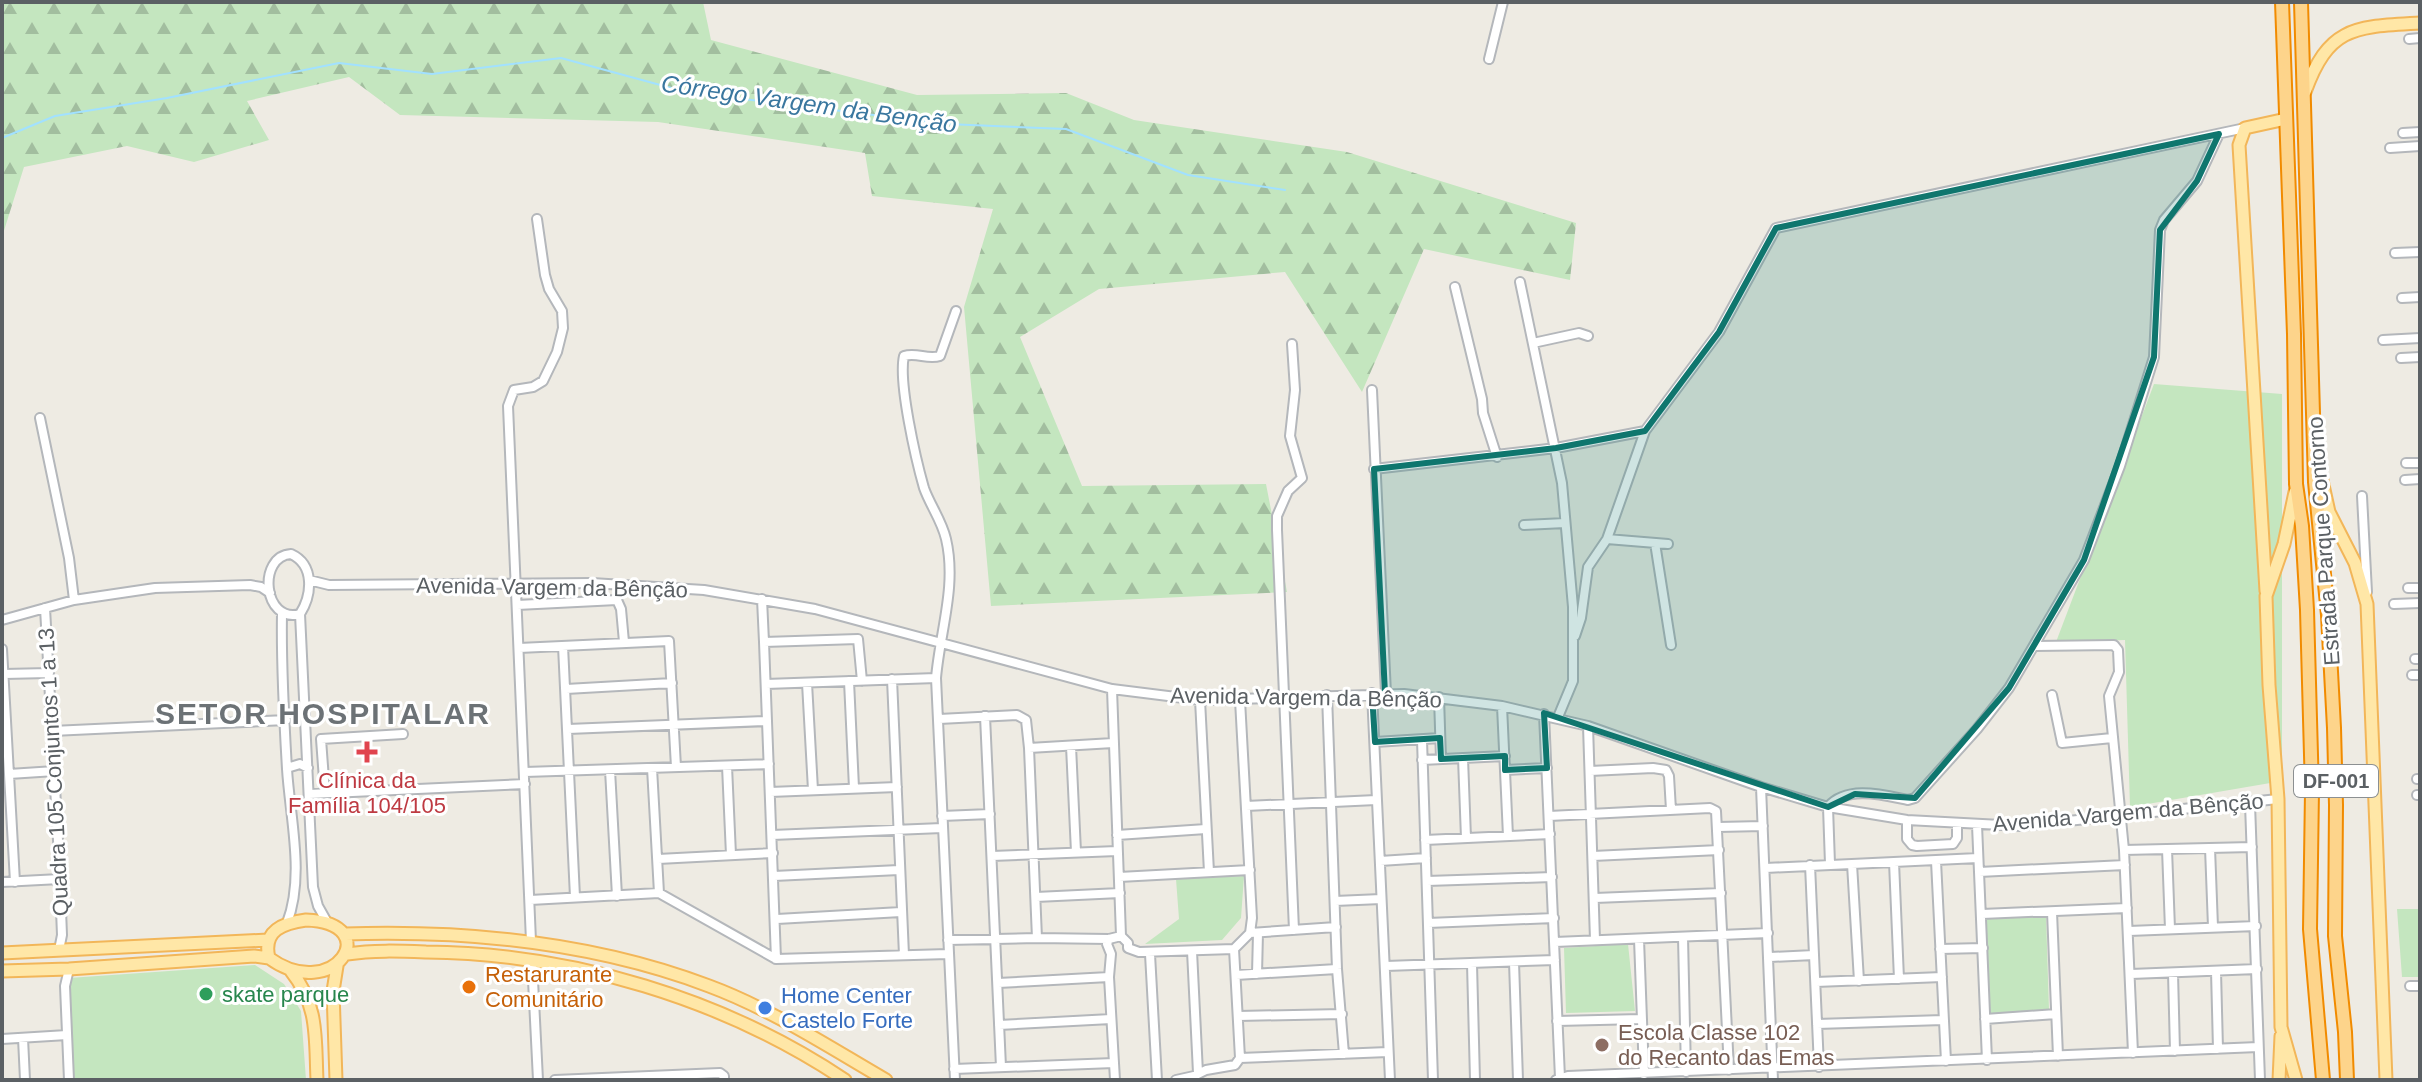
<svg xmlns="http://www.w3.org/2000/svg" width="2422" height="1082" viewBox="0 0 2422 1082" font-family="Helvetica,sans-serif">
	<defs>
		<pattern id="forest-firs" width="22" height="20" patternUnits="userSpaceOnUse" patternTransform="scale(2)"><rect width="22" height="20" fill="#c4e6bf"/><path d="M5 1l3.5 6h-7zM16 11l3.5 6h-7z" fill="#a2be9f"/></pattern>
	</defs>
	<rect width="100%" height="100%" fill="#eeebe3"/>
	<!-- forest -->
	<path fill="url(#forest-firs)" d="M4 2H703L711 40 917 95 1066 93 1134 120 1347 152 1576 223 1570 280 1424 249 1362 392 1285 272 1099 289 1020 337 1082 486 1266 484 1287 592 991 606 964 307 993 209 872 196 865 153 658 122 400 115 349 77 247 101 269 140 194 162 127 146 24 167 2 237Z"/>
	<!-- park -->
	<path fill="#c4e6bf" d="M2154 384 2282 394V781L2130 807 2125 640 2056 642Z
		M1244 876 1241 918 1222 940 1145 944 1179 919 1176 879Z
		M2397 909H2420V977H2402Z
		M2046 916 2049 1010 1989 1016 1986 917Z
		M1628 944 1635 1011 1566 1013 1564 948Z
		M255 965 284 984 301 1011 306 1080H74L69 978Z"/>
	<g fill="none" stroke-linecap="round" stroke-linejoin="round">
		<!-- stream -->
		<path stroke="#a2e1ff" stroke-width="2" d="M2 138 55 116 167 98 339 63 432 74 561 58 686 92 947 124 1066 129 1188 175 1285 190"/>
		<!-- minor casing -->
		<g stroke="#b4b7bb" stroke-width="12">
			<path id="minor" d="M2409 39 2420 38
				M1489 59 1503 2
				M2403 133 2420 132
				M2390 148 2420 146
				M2395 253 2420 252
				M1520 282 1562 483 1573 607V681L1558 717
				M1455 287 1482 399 1483 413 1497 457
				M2402 298 2420 297
				M2383 340 2420 338
				M1533 343 1579 333 1588 336
				M1292 344 1295 390 1290 436 1302 478 1288 491 1277 516V530L1294 930
				M2401 358 2420 357
				M1372 390 1386 694
				M40 418 69 558 74 600
				M2406 463H2420
				M1374 469 1556 448 1645 431
				M2405 480 2420 479
				M2362 496 2367 592
				M1524 525 1565 523
				M1607 539 1668 544
				M1655 543 1671 645
				M291 554C315 565 312 595 300 614 263 624 257 556 291 554Z
				M309 580 329 585 592 583 704 590 815 609 1112 689 1200 700 1404 694 1502 706 1588 726 1761 787 1828 807 1907 820 2020 826 2278 799
				M2408 588H2420
				M762 599 764 642 858 639 862 681
				M2394 604 2420 603
				M517 605 617 600 621 609 624 642
				M45 608 59 858 62 935 59 950
				M282 614C281 666 284 718 287 769 290 818 305 876 287 923
				M300 614 313 887 318 906 327 922
				M2 620 74 600 155 588 250 585 261 587 270 593
				M1575 636 1581 618 1588 567 1607 539 1645 431 1719 332 1776 228 2245 128
				M764 642 776 959
				M563 646 575 897
				M2035 646 2114 645 2118 650 2119 672 2109 696 2124 850 2133 1053
				M519 648 669 641 676 767
				M2 649 15 882
				M2415 659H2420
				M4 674 49 673
				M2412 675H2420
				M892 679 904 955
				M849 681 854 788
				M807 683 813 790
				M766 684 936 678
				M566 689 672 683
				M1112 689 1121 936 1128 943V948L1139 952 1234 949
				M1372 693 1390 1080
				M1327 695 1337 969 1344 1054
				M2052 695 2062 743 2112 738
				M1439 697 1441 759
				M1200 700 1209 872
				M1502 706 1508 836
				M1544 714 1560 1078
				M985 716 1001 1067
				M939 719 1017 715 1026 720 1029 748 1037 938
				M1588 726 1595 940
				M568 729 767 721
				M52 731 286 720
				M1422 740 1433 1080
				M1375 742 1440 738
				M1071 746 1076 852
				M1029 748 1113 743
				M1463 758 1466 838
				M1422 760 1505 756
				M727 766 731 855
				M287 768 300 764 308 768
				M652 768 659 893
				M610 770 617 896
				M1505 770 1547 768
				M1590 771 1653 768 1666 770 1669 776 1671 810
				M525 772 769 764
				M9 774 55 771
				M2417 779H2420
				M1761 787 1773 1080
				M770 792 897 787
				M325 793 321 739 403 734
				M309 794 525 784
				M2417 795H2420
				M2250 804 2260 1080
				M1246 806 1376 800
				M942 816 990 814
				M1549 816 1710 808 1716 811 1729 1070
				M1907 820V839L1912 845 1917 846 1953 844 1957 838V824
				M1977 825 1987 1060
				M1718 827 1763 826
				M772 835 942 828
				M1117 835 1206 829
				M1425 840 1550 834
				M2210 848 2213 927
				M2167 849 2170 929
				M2124 850 2252 847
				M992 856 1117 851
				M1593 856 1719 850
				M658 859 773 853
				M1380 861 1426 858
				M1936 861 1946 1061
				M1894 862 1899 979
				M1830 864 1828 807C1847 785 1883 795 1908 800L1915 798 1977 729 2009 688 2084 560 2120 466 2154 357 2160 230 2164 220 2197 181 2219 134
				M1852 864 1859 981
				M1810 865 1819 1067
				M1766 868 1978 858
				M1979 872 2125 865
				M774 876 899 870
				M1119 877 1250 870
				M1427 881 1552 877
				M2 882 60 879
				M1036 897 1120 893
				M1595 898 1721 893
				M530 900 659 893 776 959 948 954
				M1335 901 1381 899
				M2052 912 2058 1056
				M1982 914 2127 908
				M777 919 901 912
				M1428 923 1554 918
				M2129 931 2256 926
				M1250 933 1336 927
				M1683 937 1686 1072
				M1109 939 1107 944 1111 954 1109 977 1114 1063
				M1639 939 1644 1074
				M948 940 1037 938 1109 939 1121 936
				M531 941 508 406 514 390 533 387 543 381 557 352 563 328 562 311 549 289 545 275 537 219
				M1555 942 1768 933
				M1940 949 1983 948
				M1192 951 1198 1073
				M1150 954 1157 1080
				M1770 957 1814 955
				M532 960 538 1080
				M1514 962 1518 1080
				M1472 964 1475 1080
				M1386 966 1555 960
				M2216 971 2218 1049
				M2173 973 2175 1051
				M1257 974 1258 933
				M2131 974 2257 969
				M1236 975 1337 969
				M1816 982 1942 977
				M998 983 1109 977
				M2410 986H2420
				M1238 1016 1342 1014
				M1985 1019 2056 1014
				M1557 1021 1641 1019
				M1817 1024 1943 1020
				M999 1025 1111 1019
				M23 1038 25 1080
				M2 1039 67 1035
				M1240 1058 1234 949 1250 933 1252 918 1240 700
				M954 1069 1114 1063 1115 1080
				M69 1080 65 986 69 969
				M555 1080 720 1073 724 1076V1080
				M955 1080 936 678C940 631 957 586 946 539 942 521 930 505 924 488 916 460 898 382 904 356 917 352 927 360 940 356L956 311
				M1176 1080 1194 1076 1206 1070 1235 1065 1240 1058 1388 1052
				M1556 1080 1568 1076 2258 1047"/>
		</g>
		<!-- major casing -->
		<g stroke="#f2b659" stroke-width="15">
			<path id="major" d="M2305 92C2329 25 2356 27 2420 23
				M2319 467 2329 512 2355 563 2367 604 2386 1080
				M2295 492 2284 544 2266 596 2269 685 2278 799 2281 1027 2296 1080
				M2266 591 2239 145 2245 128 2286 119
				M306 920C387 923 334 1005 269 958 262 930 284 923 306 920Z
				M345 934C468 930 593 942 709 986 771 1009 829 1047 886 1080
				M2 953 268 940
				M347 954C373 950 399 951 426 952 572 953 724 999 845 1080
				M2 971 69 969 254 956 269 958
				M291 971C319 1006 315 1038 317 1080
				M336 1080 333 991 337 966
				M2279 1080 2281 1036"/>
		</g>
		<!-- highway casing -->
		<g stroke="#f18b00" stroke-width="16">
			<path id="highway" d="M2282 2 2294 334 2296 484 2302 526 2307 610 2312 791 2310 929 2323 1080
				M2301 2 2315 482 2328 615 2334 728 2336 805 2335 936 2345 1032 2347 1080"/>
		</g>
		<!-- minor -->
		<use href="#minor" stroke="#fff" stroke-width="8"/>
		<!-- major -->
		<use href="#major" stroke="#ffe7a7" stroke-width="11"/>
		<!-- highway -->
		<use href="#highway" stroke="#fdd48b" stroke-width="12"/>
	</g>
	<!-- marked area -->
	<path fill="#0f766e" fill-opacity="0.2" stroke="#0f766e" stroke-width="6" stroke-linejoin="round" d="M2219 134 2197 181 2160 230 2154 357 2084 560 2009 688 1915 798 1855 794 1828 807 1544 713 1547 768 1505 770V756L1441 759 1440 738 1375 742 1372 693 1385 694 1374 469 1556 448 1645 431 1719 332 1776 228Z"/>
	<!-- markers -->
	<path fill="#e0444e" stroke="#fff" stroke-width="3" d="M363 740h8v8h8v8h-8v8h-8v-8h-8v-8h8z"/>
	<circle fill="#e8710a" stroke="#fff" stroke-width="3" cx="469" cy="987" r="8"/>
	<circle fill="#2e9e5b" stroke="#fff" stroke-width="3" cx="206" cy="994" r="8"/>
	<circle fill="#3f7fe0" stroke="#fff" stroke-width="3" cx="765" cy="1008" r="8"/>
	<circle fill="#8d6e63" stroke="#fff" stroke-width="3" cx="1602" cy="1045" r="8"/>
	<g text-anchor="middle" stroke-width="6" stroke-linejoin="round" paint-order="stroke">
		<!-- shield labels -->
		<rect fill="#fff" stroke="#8c9092" stroke-width="2" x="2294" y="765" width="84" height="32" rx="6"/>
		<g font-size="20" font-weight="bold" fill="#5b6064">
			<text x="2336" y="788">DF-001</text>
		</g>
		<!-- street labels -->
		<g font-size="22" fill="#5b6064" stroke="#fff">
			<text transform="translate(2323 541) rotate(-94)" y="8">Estrada Parque Contorno</text>
			<text transform="translate(552 587) rotate(1)" y="8">Avenida Vargem da Bênção</text>
			<text transform="translate(1306 697) rotate(1)" y="8">Avenida Vargem da Bênção</text>
			<text transform="translate(53 772) rotate(-93)" y="8">Quadra 105 Conjuntos 1 a 13</text>
			<text transform="translate(2128 812) rotate(-5)" y="8">Avenida Vargem da Bênção</text>
		</g>
		<!-- health labels -->
		<g font-size="22" fill="#be3a42" stroke="#fff">
			<text x="367" y="788">Clínica da<tspan x="367" dy="25">Família 104/105</tspan></text>
		</g>
		<!-- food labels -->
		<g font-size="22" fill="#c56008" stroke="#fff" text-anchor="start">
			<text x="485" y="982">Restarurante<tspan x="485" dy="25">Comunitário</tspan></text>
		</g>
		<!-- leisure labels -->
		<g font-size="22" fill="#27864d" stroke="#fff" text-anchor="start">
			<text x="222" y="1002">skate parque</text>
		</g>
		<!-- shop labels -->
		<g font-size="22" fill="#366cbe" stroke="#fff" text-anchor="start">
			<text x="781" y="1003">Home Center<tspan x="781" dy="25">Castelo Forte</tspan></text>
		</g>
		<!-- education labels -->
		<g font-size="22" fill="#785e54" stroke="#fff" text-anchor="start">
			<text x="1618" y="1040">Escola Classe 102<tspan x="1618" dy="25">do Recanto das Emas</tspan></text>
		</g>
		<!-- water labels -->
		<g font-size="24" font-style="italic" fill="#3a779f" stroke="#fff">
			<text transform="translate(809 104) rotate(8)" y="8">Córrego Vargem da Benção</text>
		</g>
		<!-- district labels -->
		<g font-size="30" font-weight="bold" letter-spacing="2" fill="#6c7276" stroke="#fff">
			<text x="323" y="724">SETOR HOSPITALAR</text>
		</g>
	</g>
	<!-- border -->
	<rect width="2422" height="1082" fill="none" stroke="#5b6064" stroke-width="8"/>
</svg>
